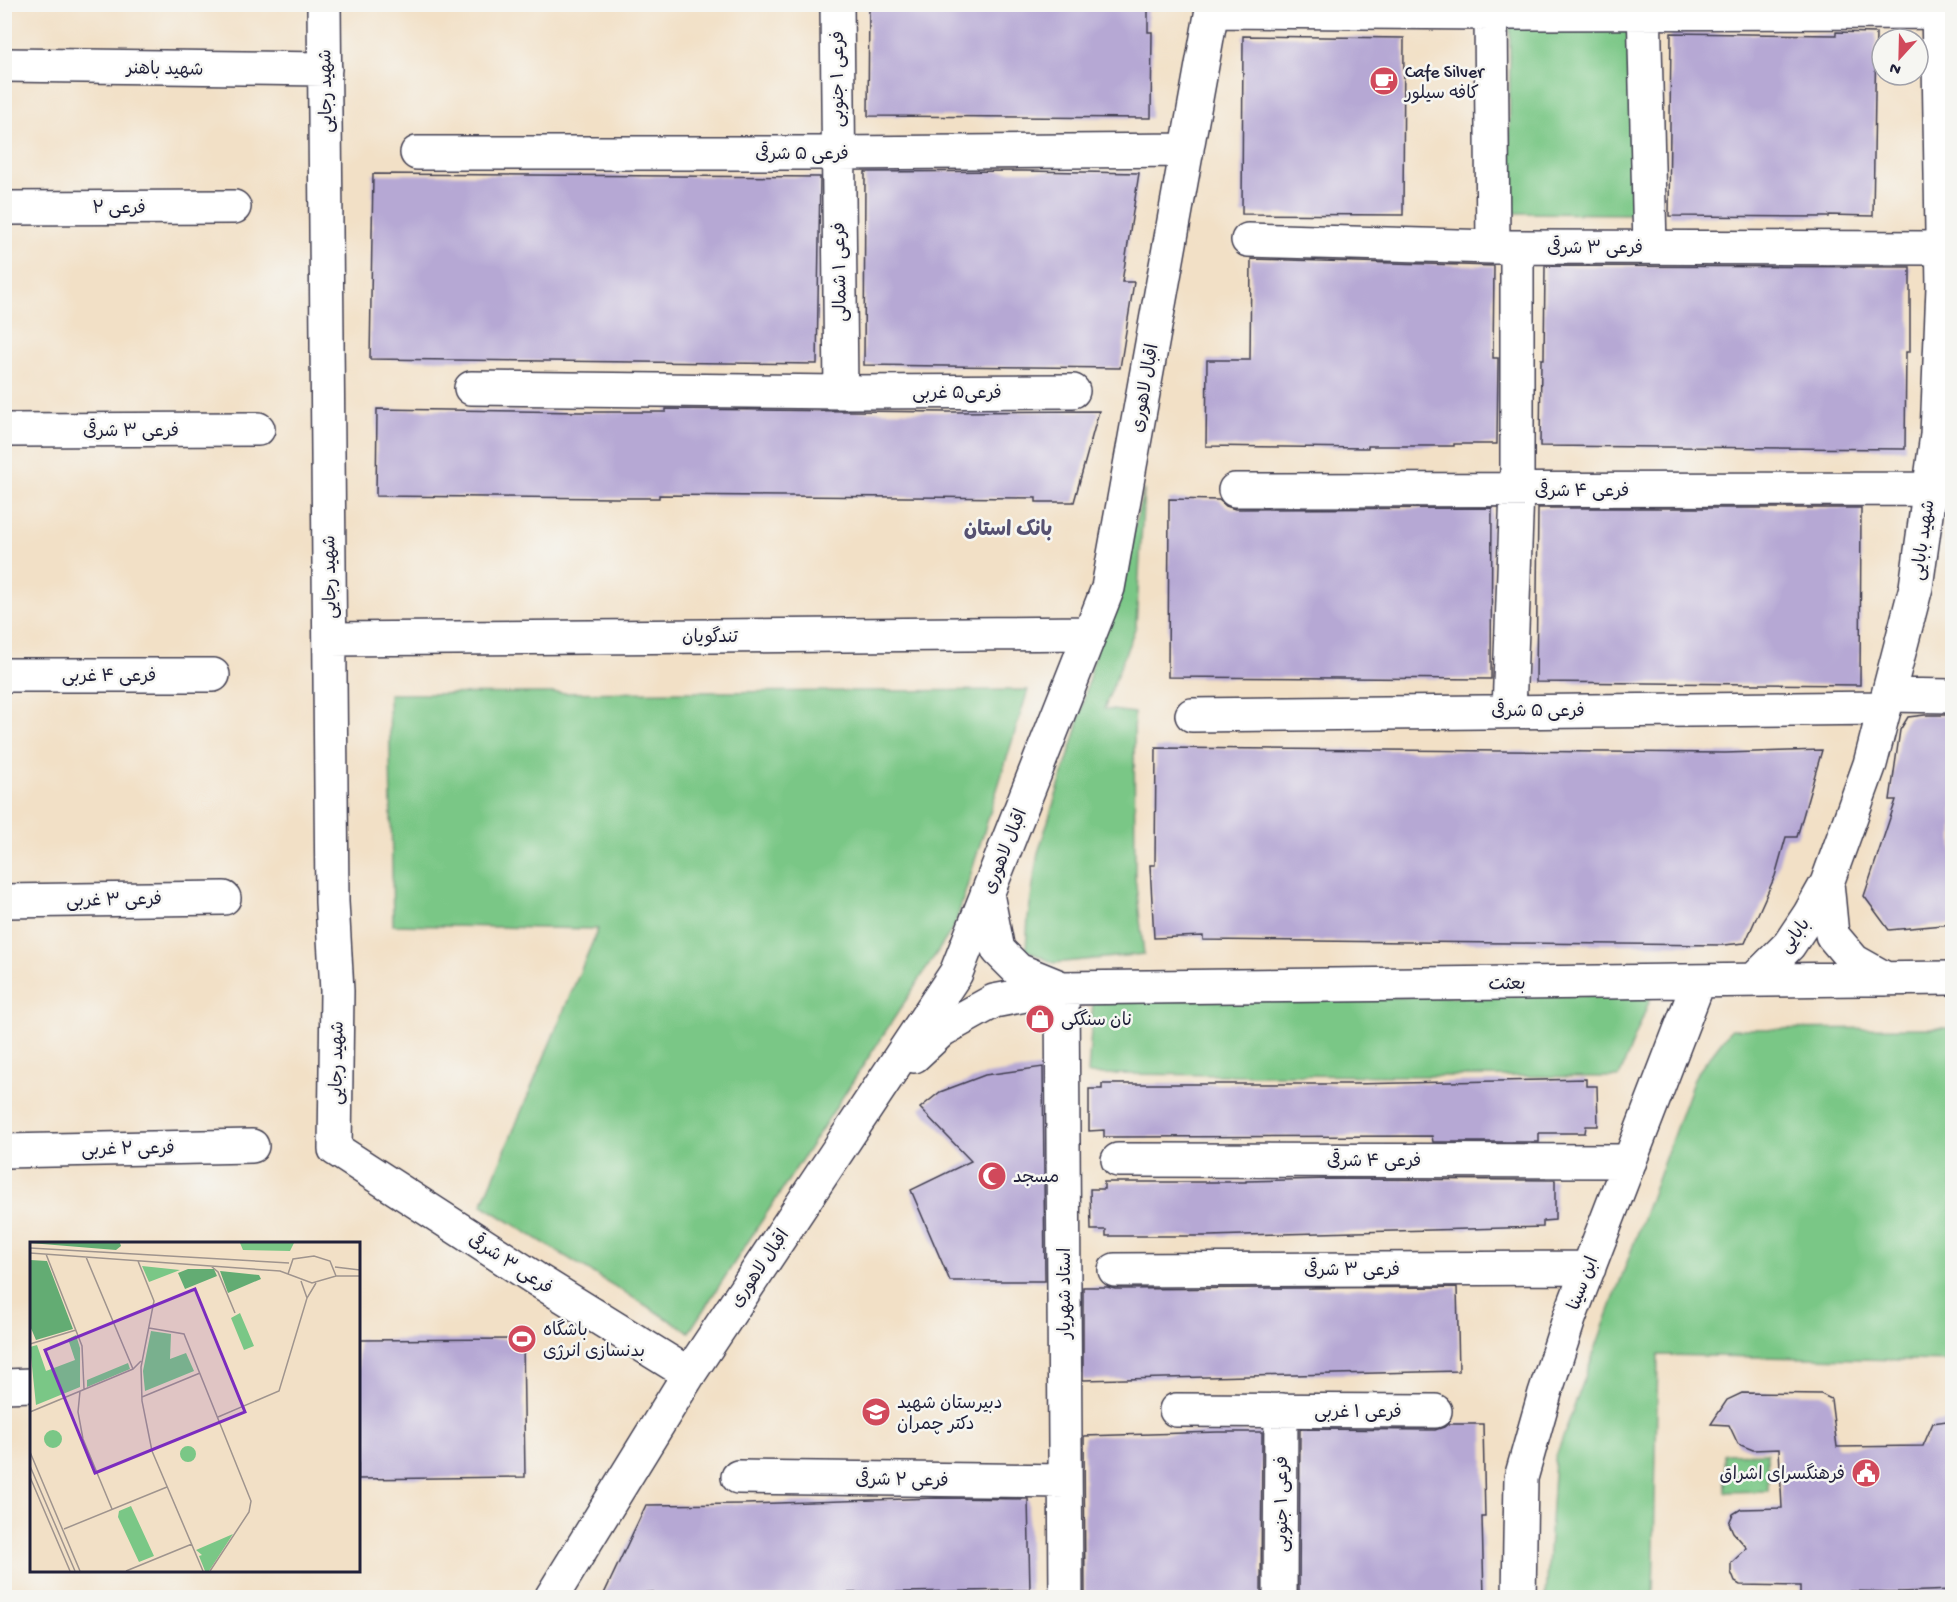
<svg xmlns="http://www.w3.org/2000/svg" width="1957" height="1602" viewBox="0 0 1957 1602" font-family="'Gochi Hand','Playpen Sans Arabic',sans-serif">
	<rect width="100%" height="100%" fill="#f6f6f2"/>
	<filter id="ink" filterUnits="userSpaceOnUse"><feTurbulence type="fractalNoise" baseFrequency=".0167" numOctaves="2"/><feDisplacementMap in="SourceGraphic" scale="12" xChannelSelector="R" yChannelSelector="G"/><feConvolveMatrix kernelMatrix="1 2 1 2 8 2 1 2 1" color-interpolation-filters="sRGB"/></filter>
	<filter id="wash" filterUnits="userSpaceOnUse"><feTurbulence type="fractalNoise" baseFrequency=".008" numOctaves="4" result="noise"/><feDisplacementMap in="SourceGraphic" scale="24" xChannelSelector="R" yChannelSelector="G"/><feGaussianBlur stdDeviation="1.35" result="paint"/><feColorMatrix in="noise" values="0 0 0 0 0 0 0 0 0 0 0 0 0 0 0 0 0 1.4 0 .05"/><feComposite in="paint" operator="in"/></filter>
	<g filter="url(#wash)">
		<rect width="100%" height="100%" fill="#f2e0c6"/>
		<!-- green -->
		<path fill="#7ac786" stroke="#4e7460" stroke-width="1.5" d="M1510 23H1636L1635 214 1509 213Z
			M1144 489 1136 626 1104 709 1134 713 1135 877 1144 954 1054 963 1026 950 1028 918 1038 853 1077 729 1099 636 1126 560Z
			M1028 690 955 925 689 1332 482 1205 598 929 393 925 389 694Z
			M1652 994 1619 1077 1088 1074 1093 1001Z
			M1952 1028V1361L1658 1355 1653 1597H1546L1555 1459 1695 1076 1731 1029Z
			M1767 1453 1768 1491 1725 1492 1724 1454Z"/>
		<g id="blocks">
			<!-- building -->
			<path fill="#b6a8d4" d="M869 4H1148V32H1152L1151 118 868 116Z
				M1836 32 1876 33 1873 216 1829 215V217L1669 216 1671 33 1836 35Z
				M1243 36 1404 38 1403 215 1242 214Z
				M1025 171 1139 173 1122 282H1134L1120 368 864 365 865 172Z
				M373 174 820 177 817 364 370 359Z
				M1251 259 1494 266 1493 358H1498L1497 444H1454V446H1368V448L1206 446 1207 360H1250Z
				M1545 266 1910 267V352H1906L1905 449 1540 446 1541 359H1544Z
				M377 409 579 412H666V409L949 412 1099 411 1074 502H1036V498L659 495V498H617L376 496Z
				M1169 499 1219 500 1226 506 1235 509 1492 508 1491 679 1168 677Z
				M1538 508H1861L1860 685 1536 682Z
				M1925 715H1953V924L1889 930 1864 896 1896 800H1890L1900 730 1908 717Z
				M1156 748 1725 753 1822 750 1797 837H1786L1775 876 1745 943 1723 945 1203 940V936L1154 938 1150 865H1155Z
				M1043 1067 1045 1281H950L911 1190 971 1161 920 1108 940 1092 985 1075Z
				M1586 1079V1086H1597L1598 1126H1586L1585 1133H1539V1142H1433L1432 1136 1104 1137V1130L1089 1131V1089H1102V1084H1353Z
				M1330 1179 1555 1180V1220L1543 1221V1227L1209 1236H1106V1230H1091L1090 1189H1104V1182H1246V1181Z
				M1083 1287H1107L1115 1289 1457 1287 1459 1371 1083 1380Z
				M523 1339 525 1477 358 1479V1340Z
				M1742 1393 1821 1394 1831 1399 1837 1447 1923 1446 1933 1423 1953 1420V1590L1901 1592 1847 1591V1598H1800V1586L1740 1585 1735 1582 1731 1572V1563L1747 1548 1733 1532 1729 1523 1733 1514 1741 1509 1782 1508 1779 1449 1753 1450 1738 1444 1729 1425 1711 1424 1727 1400Z
				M1448 1424H1483L1485 1517H1482L1484 1598H1299L1300 1429 1435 1430 1444 1427Z
				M1218 1432H1262L1261 1598H1085L1084 1436Z
				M936 1498 1028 1499 1030 1590 838 1593 718 1598H653V1592L603 1596 646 1505 745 1504Z"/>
		</g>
	</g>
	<g filter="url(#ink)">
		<use href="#blocks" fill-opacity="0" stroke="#413e50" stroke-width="1.5"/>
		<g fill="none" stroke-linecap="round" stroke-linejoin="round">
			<!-- minor casing -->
			<g stroke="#413e50" stroke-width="36">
				<path id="minor" d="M324 4 332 902 337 991 335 1149 539 1281 689 1374
					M837 4 841 392
					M1644 4 1650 247
					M1212 11 1491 13 1938 12
					M1491 13 1493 247
					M4 65 325 69
					M417 153H837L1187 150
					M4 208 234 207
					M1248 240 1493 247 1942 248
					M471 388 841 392 1073 391
					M4 430 258 429
					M1235 490 1929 489
					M330 639 1090 633
					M4 675H213
					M1888 695 1952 696
					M1509 711 1517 490V247
					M1192 715 1885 708
					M1827 883 1832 935 1854 961 1886 979
					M987 894 998 950 1018 970 1062 988
					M4 901 224 898
					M1754 980 1789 945 1809 915 1827 883 1870 764 1916 587 1937 435 1943 287 1938 4
					M1062 988 1066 1598
					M914 1056 942 1030 994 1001 1062 988 1952 978
					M4 1151 252 1146
					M1118 1160 1630 1161
					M1115 1270 1589 1268
					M4 1386 32 1385
					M1176 1410 1435 1411
					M738 1477 1065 1481
					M551 1598 689 1374 956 973 1108 588 1213 4
					M1280 1598 1281 1410
					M1519 1598 1521 1478 1545 1393 1570 1316 1699 981"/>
			</g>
			<!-- minor -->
			<use href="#minor" stroke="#fff" stroke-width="33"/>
		</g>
	</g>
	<!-- icons -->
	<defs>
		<g id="cafe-disc" transform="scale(1.5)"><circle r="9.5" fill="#d1495b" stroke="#f6f6f2"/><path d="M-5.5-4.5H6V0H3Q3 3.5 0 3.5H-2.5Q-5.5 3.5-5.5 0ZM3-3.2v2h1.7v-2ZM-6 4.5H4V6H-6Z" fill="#fff"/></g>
		<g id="shop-disc" transform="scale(1.5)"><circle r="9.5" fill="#d1495b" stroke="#f6f6f2"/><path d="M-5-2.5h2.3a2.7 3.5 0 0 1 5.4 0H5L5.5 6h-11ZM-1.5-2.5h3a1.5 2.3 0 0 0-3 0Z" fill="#fff"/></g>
		<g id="mosque-disc" transform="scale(1.5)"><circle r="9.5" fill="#d1495b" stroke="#f6f6f2"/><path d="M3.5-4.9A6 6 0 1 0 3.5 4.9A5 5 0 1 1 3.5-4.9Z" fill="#fff"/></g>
		<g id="stadium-disc" transform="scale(1.5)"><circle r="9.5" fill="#d1495b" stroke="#f6f6f2"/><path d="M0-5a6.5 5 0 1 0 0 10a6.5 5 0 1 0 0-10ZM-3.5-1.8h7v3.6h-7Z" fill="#fff"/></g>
		<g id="school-disc" transform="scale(1.5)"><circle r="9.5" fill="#d1495b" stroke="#f6f6f2"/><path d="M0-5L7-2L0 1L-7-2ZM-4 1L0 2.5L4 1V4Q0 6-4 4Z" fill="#fff"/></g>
		<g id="civic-disc" transform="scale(1.5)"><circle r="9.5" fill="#d1495b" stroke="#f6f6f2"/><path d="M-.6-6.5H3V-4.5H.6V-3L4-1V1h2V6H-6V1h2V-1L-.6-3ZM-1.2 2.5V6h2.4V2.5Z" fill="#fff"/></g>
	</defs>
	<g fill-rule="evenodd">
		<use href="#cafe-disc" x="1384" y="81"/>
		<use href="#shop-disc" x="1040" y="1019"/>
		<use href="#mosque-disc" x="992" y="1176"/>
		<use href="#stadium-disc" x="522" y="1339"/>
		<use href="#school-disc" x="876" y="1412"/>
		<use href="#civic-disc" x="1866" y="1473"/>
	</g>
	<g text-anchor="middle" stroke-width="5" stroke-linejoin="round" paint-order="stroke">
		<!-- street labels -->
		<g font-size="18" fill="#22223b" stroke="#f6f6f2">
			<text transform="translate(165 68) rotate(1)" y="6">شهید باهنر</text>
			<text transform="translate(837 79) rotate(-90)" y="6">فرعی ۱ جنوبی</text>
			<text transform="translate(325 91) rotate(-91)" y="6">شهید رجایی</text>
			<text x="802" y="159">فرعی ۵ شرقی</text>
			<text x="119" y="213">فرعی ۲</text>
			<text x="1595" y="253">فرعی ۳ شرقی</text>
			<text transform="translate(839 272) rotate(-91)" y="6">فرعی ۱ شمالی</text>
			<text transform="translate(1144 388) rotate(-80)" y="6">اقبال لاهوری</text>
			<text x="957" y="398">فرعی۵ غربی</text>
			<text x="131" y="436">فرعی ۳ شرقی</text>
			<text x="1582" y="496">فرعی ۴ شرقی</text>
			<text transform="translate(1922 540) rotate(-82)" y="6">شهید بابایی</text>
			<text transform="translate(329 577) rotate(-91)" y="6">شهید رجایی</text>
			<text x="710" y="642">تندگویان</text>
			<text x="109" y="681">فرعی ۴ غربی</text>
			<text x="1538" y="716">فرعی ۵ شرقی</text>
			<text transform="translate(1004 851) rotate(-68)" y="6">اقبال لاهوری</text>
			<text transform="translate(114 899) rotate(-1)" y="6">فرعی ۳ غربی</text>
			<text transform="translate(1794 935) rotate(-53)" y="6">بابایی</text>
			<text transform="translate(1507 983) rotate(-1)" y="6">بعثت</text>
			<text transform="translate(336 1063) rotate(-89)" y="6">شهید رجایی</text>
			<text transform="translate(128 1148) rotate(-1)" y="6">فرعی ۲ غربی</text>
			<text x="1374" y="1166">فرعی ۴ شرقی</text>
			<text transform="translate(511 1263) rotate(33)" y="6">فرعی ۳ شرقی</text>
			<text transform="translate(759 1268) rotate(-56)" y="6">اقبال لاهوری</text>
			<text x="1352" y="1275">فرعی ۳ شرقی</text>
			<text transform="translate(1582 1283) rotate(-69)" y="6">ابن سینا</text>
			<text transform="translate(1064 1293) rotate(-90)" y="6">استاد شهریار</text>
			<text x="1358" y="1417">فرعی ۱ غربی</text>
			<text transform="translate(902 1479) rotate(1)" y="6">فرعی ۲ شرقی</text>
			<text transform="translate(1281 1504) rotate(-90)" y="6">فرعی ۱ جنوبی</text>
		</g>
		<!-- poi labels -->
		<g font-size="18" fill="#22223b" stroke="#f6f6f2" text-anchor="start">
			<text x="1405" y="77">Cafe Silver<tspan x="1405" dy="21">کافه سیلور</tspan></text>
			<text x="1061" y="1025">نان سنگکی</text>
			<text x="1013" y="1182">مسجد</text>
			<text x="543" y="1335">باشگاه<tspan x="543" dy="21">بدنسازی انرژی</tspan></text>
			<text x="897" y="1408">دبیرستان شهید<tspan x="897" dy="21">دکتر چمران</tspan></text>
			<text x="1845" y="1479" text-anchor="end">فرهنگسرای اشراق</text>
		</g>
		<!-- quarter labels -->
		<g font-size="21" font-weight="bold" fill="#565171" stroke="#f6f6f2">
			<text x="1008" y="535">بانک استان</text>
		</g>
	</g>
	<!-- overview -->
	<g transform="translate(30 1242)">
		<rect width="330" height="330" fill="#f2e0c6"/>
		<path d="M210 1H264L260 9 213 8ZM112 24 150 28 119 40ZM210 71 224 104 214 108 201 76ZM121 89 141 92 140 117 156 111 164 129 115 149 113 129ZM46 93 50 106V145L6 163 0 105 7 103 16 129 45 118 38 97ZM98 121 100 127 57 145V138ZM14 197a9 9 0 1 1 18 0a9 9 0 1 1-18 0ZM150 212a8 8 0 1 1 16 0a8 8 0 1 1-16 0ZM101 264 124 314 109 320 88 275 89 269ZM203 292 179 329H175L169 314 172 313 166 308Z" fill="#7ac786"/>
		<path d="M0 1H90L91 4 86 8ZM0 18 17 19 43 87 6 98 0 84ZM158 27H184L187 34 155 47 148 31ZM190 29 229 33 231 37 198 51Z" fill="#63ac73"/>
		<path fill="none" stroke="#9f948e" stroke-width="1.5" d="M0 6 259 21M0 11 250 29 282 41 306 34H330M16 12 52 104 54 147M56 15 103 127M108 19 124 59 111 125 112 159 122 209 173 329M181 24 188 30 205 71M305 25 330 28M258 32 263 17 284 14 300 19 306 34M271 39 277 56M119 86 154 92 221 259 219 270 180 329M0 102 46 88M50 149 48 170 53 197 82 267M112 155 170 131M0 170 103 127 111 119M188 175 249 149 277 56 286 41M0 210 50 329M0 224 45 329M0 235 40 329M34 287 137 245M96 329 162 302"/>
		<path fill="#7b2cbf" fill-opacity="0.15" stroke="#7b2cbf" stroke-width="3" d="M165 47 215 170 65 231 15 108Z"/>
		<rect width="330" height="330" fill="none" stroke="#22223b" stroke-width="3"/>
	</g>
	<!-- margin -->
	<rect width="1957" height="1602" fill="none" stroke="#f6f6f2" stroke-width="24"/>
	<!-- north arrow -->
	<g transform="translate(1900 57) rotate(202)"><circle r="28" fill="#f6f6f2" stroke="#a1a1a9" stroke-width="1.5"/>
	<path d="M0-4.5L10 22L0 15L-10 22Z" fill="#d1495b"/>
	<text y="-9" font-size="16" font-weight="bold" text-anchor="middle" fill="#22223b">N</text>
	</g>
</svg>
